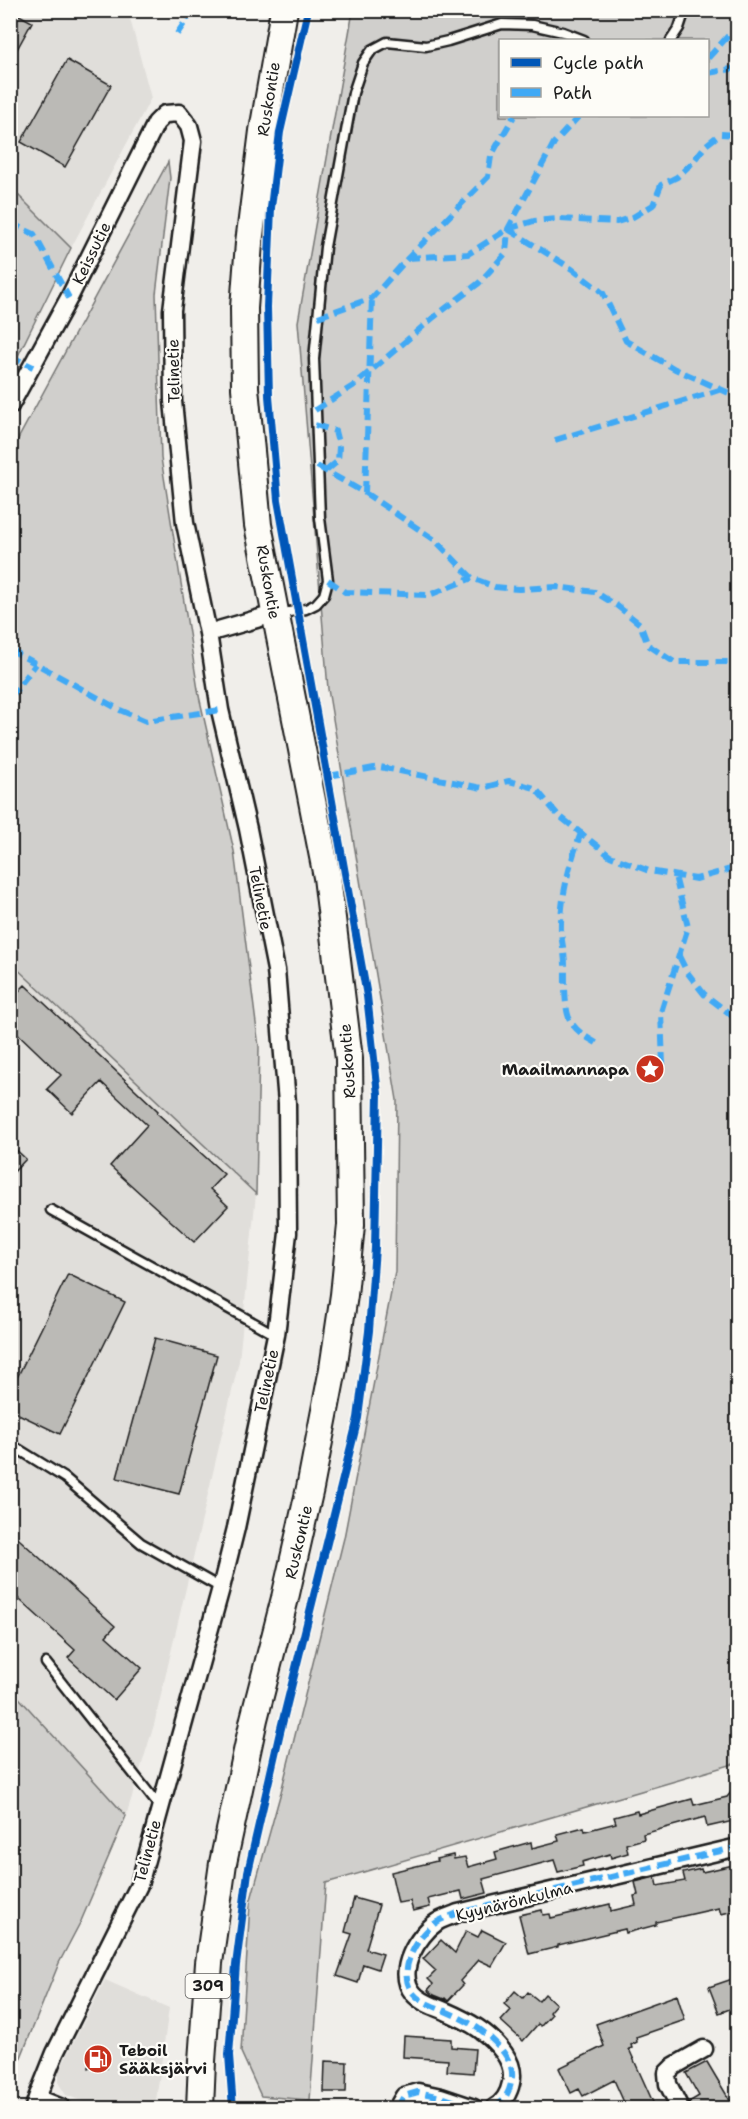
<svg xmlns="http://www.w3.org/2000/svg" width="748" height="2119" viewBox="0 0 748 2119" font-family="'Shantell Sans',sans-serif">
	<rect width="100%" height="100%" fill="#f0eeea"/>
	<filter id="ink" filterUnits="userSpaceOnUse"><feTurbulence type="fractalNoise" baseFrequency=".0167" numOctaves="2"/><feDisplacementMap in="SourceGraphic" scale="12" xChannelSelector="R" yChannelSelector="G"/><feConvolveMatrix kernelMatrix="1 2 1 2 8 2 1 2 1" color-interpolation-filters="sRGB"/></filter>
	<g filter="url(#ink)">
		<!-- built -->
		<path fill="#e0deda" d="M10 11H128L151 98 71 248 11 188Z
			M10 962 256 1194 239 1361 154 1725 126 1816 11 1689Z
			M105 1980 169 2008 155 2108H100L66 2095 59 2084V2071Z"/>
		<!-- green -->
		<path fill="#d0cfcc" stroke="#767674" stroke-width="1.5" fill-rule="evenodd" d="M353 11H737V1763L326 1883 310 2100 261 2096 241 2052 250 1903 281 1792 344 1538 395 1272 397 1100 328 689 298 322ZM500 40H708V116H500Z
			M168 162 170 178 156 294 161 458 199 696 234 851 259 1047 256 1194 11 963V452Z
			M11 188 71 248 11 370Z
			M11 1689 126 1816 81 1921 59 1963 11 2082Z"/>
		<!-- building -->
		<path fill="#bbbab6" stroke="#1c1c1c" stroke-width="1.5" d="M10 10 32 22 10 62Z
			M67 60 111 85 65 167 21 142Z
			M25 985 158 1111 157 1113 224 1174 210 1189 228 1206 194 1242 110 1166 147 1125 101 1082 72 1113 47 1089 61 1075 10 1026V1000Z
			M10 1144 26 1159 10 1176Z
			M68 1274 125 1302 60 1434 10 1410V1392Z
			M155 1338 217 1355 179 1494 117 1478Z
			M10 1531 115 1626 106 1636 142 1668 114 1700 68 1658 75 1650 10 1591Z
			M738 1784V1820L707 1827 705 1817 643 1834 644 1839 626 1844 628 1853 611 1858 610 1854 582 1862 583 1866 558 1872 554 1860 483 1879 487 1893 463 1899 461 1891 428 1899 430 1907 413 1911 410 1901 398 1903 391 1872 437 1861 436 1859 453 1855 454 1859 465 1857 468 1867 497 1859 495 1852 531 1842 532 1848 559 1841 557 1834 584 1827 585 1831 616 1823 614 1817 637 1811 638 1814 692 1799 694 1805 727 1797Z
			M738 1864V1910L721 1914 719 1908 656 1922V1925L626 1933 625 1929 558 1945V1947L529 1954 519 1915 542 1910 543 1915 550 1914 551 1918 610 1904 611 1911 636 1905 634 1896 638 1895 635 1882 655 1877 657 1886 685 1881 683 1873 701 1869 702 1872Z
			M354 1898 379 1905 366 1949 383 1954 378 1969 363 1964 358 1983 337 1976 352 1934 345 1932Z
			M482 1930 506 1942 492 1966 479 1960 460 1981 463 1985 448 2001 445 1998 444 1999 434 1995 428 1990 433 1984 428 1979 436 1971 423 1959 441 1940 455 1953 466 1931 478 1937Z
			M738 1977V2006L719 2013 709 1987Z
			M515 1991 523 1998 528 1992 539 2001 545 1994 556 2004 549 2012 552 2014 541 2026 538 2024 523 2041 501 2021 511 2010 504 2004Z
			M677 1995 685 2020 636 2037 637 2042 631 2045 632 2048 629 2049 656 2109H627L614 2080 583 2096 579 2089 571 2093 559 2068 604 2046 596 2024Z
			M404 2036 451 2039V2047L475 2049 473 2073 447 2071 448 2060 403 2057Z
			M89 2050H107V2068H89Z
			M325 2061 347 2062 346 2092H324Z
			M707 2062 735 2109H690L689 2102 699 2096 686 2073Z"/>
		<g fill="none" stroke-linecap="round" stroke-linejoin="round">
			<!-- service casing -->
			<g stroke="#1c1c1c" stroke-width="13">
				<path id="service" d="M671 40 679 28 685 10
					M278 614 306 609 316 604 324 595 328 580 320 518 314 359 325 247 353 93 363 63 372 50 387 42 426 46 448 41 502 24 532 25 563 32 584 40
					M51 1210 276 1335
					M10 1444 65 1478 141 1543 221 1588
					M46 1663 159 1806"/>
			</g>
			<!-- minor casing -->
			<g stroke="#1c1c1c" stroke-width="21">
				<path id="minor" d="M10 406 69 298 156 123 165 114 179 113 189 126 193 141 172 310 173 401 185 523 208 633 220 710 248 829 276 970 287 1103 288 1233 276 1335 236 1528 221 1588 139 1885 55 2053 37 2098
					M208 633 274 614
					M34 2107 37 2098 62 2108
					M397 2108 404 2096 418 2092 441 2097 474 2108
					M494 2108C503 2103 509 2093 511 2083 514 2072 511 2063 504 2053 489 2032 468 2021 445 2011 434 2006 421 2003 413 1993 395 1971 418 1935 437 1922 443 1918 452 1916 458 1913L738 1847
					M680 2108 668 2084 667 2073 674 2066 704 2049"/>
			</g>
			<!-- primary casing -->
			<g stroke="#1c1c1c" stroke-width="30">
				<path id="primary" d="M200 2108 202 2061 209 1963 223 1863 254 1719 285 1598 310 1488 333 1369 344 1295 351 1225 349 1059 327 877 258 525 245 388 244 308 249 243 263 131 284 10"/>
			</g>
			<!-- service -->
			<use href="#service" stroke="#fdfcf7" stroke-width="8"/>
			<!-- minor -->
			<use href="#minor" stroke="#fdfcf7" stroke-width="16"/>
			<!-- primary -->
			<use href="#primary" stroke="#fdfcf7" stroke-width="26"/>
			<!-- quiet -->
			<path stroke="#3fa9f5" stroke-width="6" stroke-dasharray="12 6" stroke-linecap="butt" d="M168 10 169 12
				M177 34 193 10
				M708 58 738 25
				M708 73 738 68
				M10 223 34 234 69 298
				M508 229 534 221 559 219 617 222 633 217 653 205 661 185 677 177 692 163 706 145 720 134 738 135
				M408 258 468 254 508 229 572 269 603 293 626 341 675 369 738 397
				M318 317 372 298 408 258 488 177 491 156 514 116
				M10 356 33 367
				M315 410 353 386 434 317 479 283 506 253 508 229 554 143 579 116
				M315 425 335 431 339 447 338 461 326 471
				M555 440 719 390
				M317 466 365 493 435 540 472 578 495 587 519 589 557 587 595 592 616 605 640 624 648 645 674 662H738
				M365 493 372 298
				M328 580 345 592 429 595 472 578
				M10 648 13 651 120 710 146 721 220 710
				M10 698 36 664
				M328 776 380 767 482 788 509 781 535 788 558 815 610 856 649 871 696 879 738 867
				M582 835 581 833C569 865 560 899 561 933 562 944 565 954 565 965 565 979 564 1009 570 1020 575 1031 588 1038 598 1044
				M679 956 687 972 704 994 738 1020
				M663 1065 661 1012 688 927 675 876
				M397 2108 404 2096 418 2092 441 2097 474 2108
				M494 2108C503 2103 509 2093 511 2083 514 2072 511 2063 504 2053 489 2032 468 2021 445 2011 434 2006 421 2003 413 1993 395 1971 418 1935 437 1922 443 1918 452 1916 458 1913L738 1847"/>
			<!-- cycleway casing -->
			<g stroke="#fdfcf7" stroke-width="11">
				<path id="cycleway" d="M233 2108 229 2055 236 1965 248 1872 280 1732 358 1418 369 1331 375 1248 378 1094 367 996 278 500 269 396 267 307 271 208 280 132 308 10"/>
			</g>
			<!-- cycleway -->
			<use href="#cycleway" stroke="#0057b8" stroke-width="8"/>
		</g>
	</g>
	<!-- icons -->
	<defs>
		<g id="sight-disc" transform="scale(1.5)"><circle r="9.5" fill="#c8321e" stroke="#fdfcf7"/><path d="M0-6L1.8-2.2L6-1.7L2.9 1.2L3.7 5.4L0 3.3L-3.7 5.4L-2.9 1.2L-6-1.7L-1.8-2.2Z" fill="#fff"/></g>
		<g id="fuel-disc" transform="scale(1.5)"><circle r="9.5" fill="#c8321e" stroke="#fdfcf7"/><path d="M-5.5-6h7V0h2V4h1.3V-2.5L3-4.5l.8-.8L6-3V5H2.5V1h-1V6h-7ZM-4.2-4.7v3.2H.2V-4.7Z" fill="#fff"/></g>
	</defs>
	<g fill-rule="evenodd">
		<use href="#sight-disc" x="650" y="1069"/>
		<use href="#fuel-disc" x="98" y="2059"/>
	</g>
	<g text-anchor="middle" stroke-width="4.5" stroke-linejoin="round" paint-order="stroke">
		<!-- shield labels -->
		<rect fill="#fdfcf7" stroke="#605f5e" stroke-width="1.5" x="185.5" y="1974" width="45" height="24" rx="4.5"/>
		<g font-size="15" font-weight="bold" fill="#1c1c1c">
			<text x="208" y="1991">309</text>
		</g>
		<!-- street labels -->
		<g font-size="16" fill="#1c1c1c" stroke="#fdfcf7">
			<text transform="translate(268 99) rotate(-81)" y="6">Ruskontie</text>
			<text transform="translate(91 253) rotate(-64)" y="6">Keissutie</text>
			<text transform="translate(173 371) rotate(-91)" y="6">Telinetie</text>
			<text transform="translate(269 582) rotate(80)" y="6">Ruskontie</text>
			<text transform="translate(261 898) rotate(79)" y="6">Telinetie</text>
			<text transform="translate(347 1061) rotate(-94)" y="6">Ruskontie</text>
			<text transform="translate(266 1381) rotate(-78)" y="6">Telinetie</text>
			<text transform="translate(298 1542) rotate(-77)" y="6">Ruskontie</text>
			<text transform="translate(147 1851) rotate(-75)" y="6">Telinetie</text>
			<text transform="translate(514 1901) rotate(-14)" y="6">Kyynärönkulma</text>
		</g>
		<!-- poi labels -->
		<g font-size="16" font-weight="bold" fill="#1c1c1c" stroke="#fdfcf7" text-anchor="end">
			<text x="629" y="1075">Maailmannapa</text>
			<text x="119" y="2056" text-anchor="start">Teboil<tspan x="119" dy="18">Sääksjärvi</tspan></text>
		</g>
	</g>
	<!-- margin -->
	<rect width="748" height="2119" fill="none" stroke="#fdfcf7" stroke-width="36"/>
	<rect x="18" y="18" width="712" height="2083" fill="none" stroke="#1c1c1c" stroke-width="2" filter="url(#ink)"/>
	<!-- legend -->
	<rect x="499" y="39" width="210" height="78" fill="#fdfcf7" stroke="#a3a29f" stroke-width="1.5"/>
	<rect x="511" y="58" width="30" height="9" fill="#0057b8" stroke="#a3a29f" stroke-width="1.5"/>
	<text x="553" y="69" font-size="18" fill="#1c1c1c">Cycle path</text>
	<rect x="511" y="88" width="30" height="9" fill="#3fa9f5" stroke="#a3a29f" stroke-width="1.5"/>
	<text x="553" y="99" font-size="18" fill="#1c1c1c">Path</text>
</svg>
